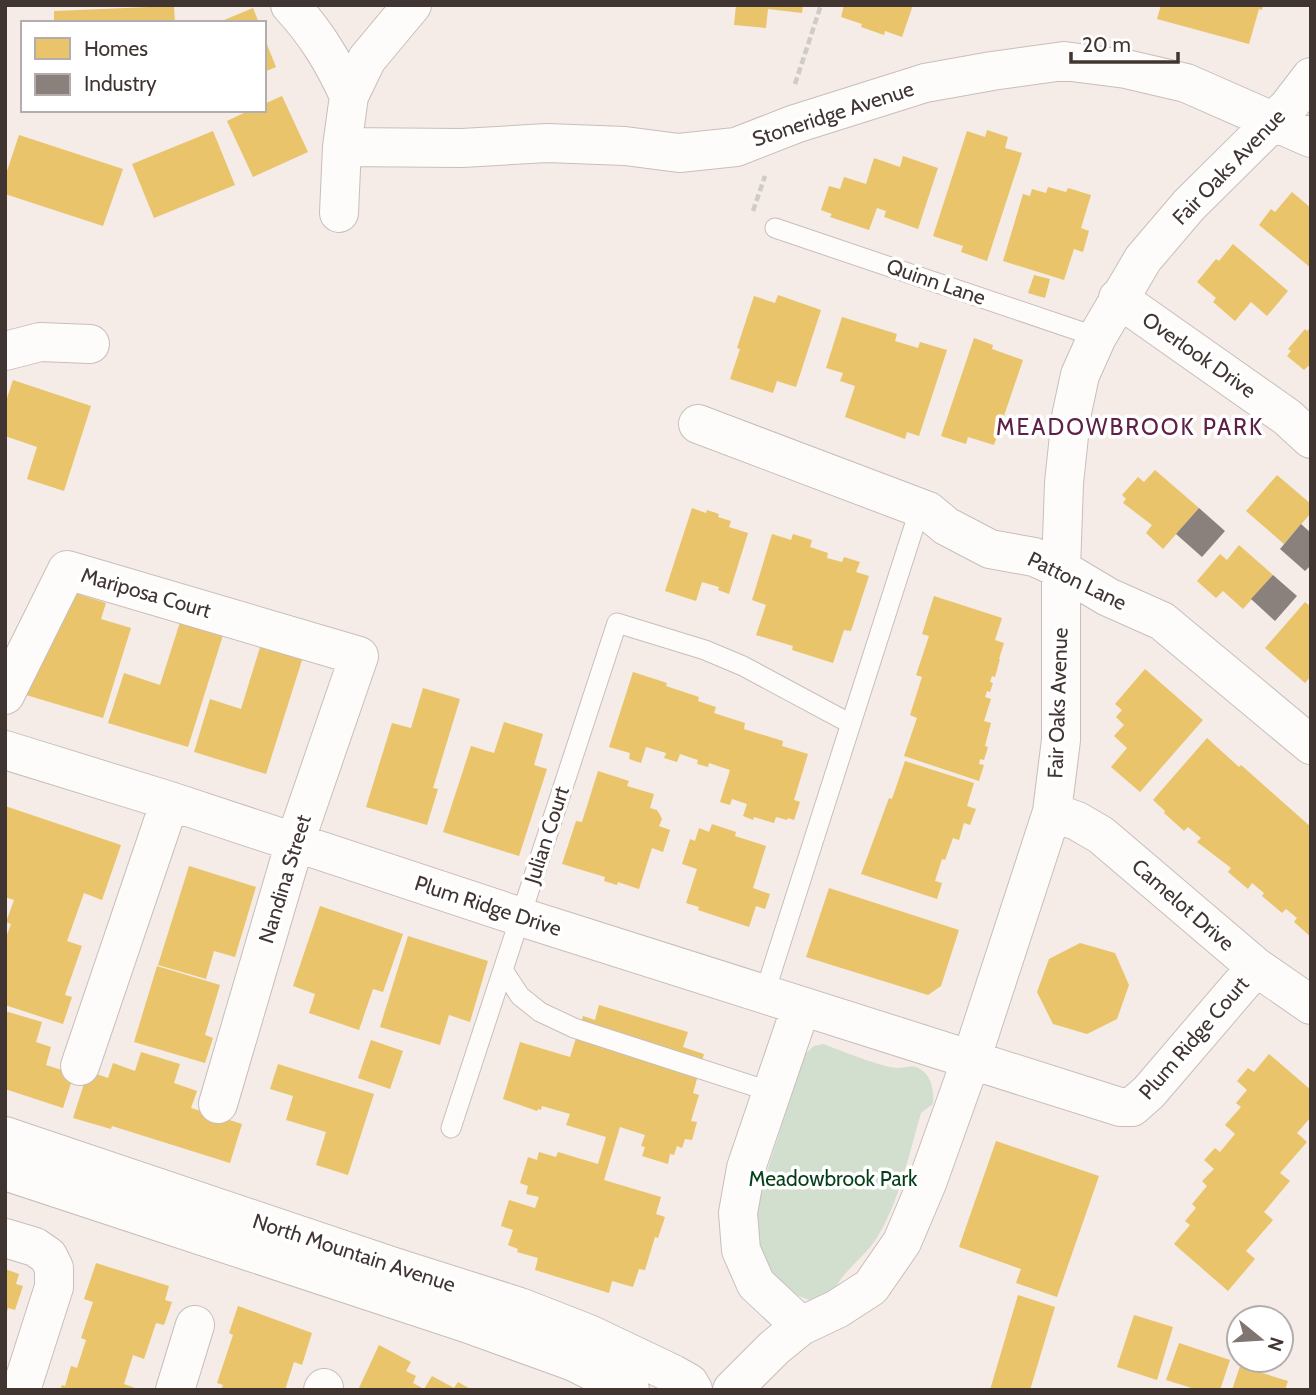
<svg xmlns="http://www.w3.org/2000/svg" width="1316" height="1395" viewBox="0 0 1316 1395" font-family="Cabin,sans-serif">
	<rect width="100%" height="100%" fill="#f5ebe7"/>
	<!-- green -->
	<path fill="#d2dfce" d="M823 1044C840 1050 883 1068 898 1068 906 1068 912 1064 920 1069 932 1076 934 1091 933 1104L921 1113C909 1154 900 1199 878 1236 865 1258 841 1271 832 1295L809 1300 791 1293 774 1275 758 1249 756 1205 805 1054 814 1046Z"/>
	<!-- homes -->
	<path fill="#e9c46a" d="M736 5H803L802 13 768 9 766 28 734 25Z
		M844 5H913L902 37 885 31 884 35 861 27 862 24 841 17Z
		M1161 5H1263L1262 10 1259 9 1249 44 1157 19Z
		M174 6 175 23H54V11Z
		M253 8 259 23H217Z
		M264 37 276 67 264 72Z
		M282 96 308 152 253 177 227 121 250 110H264V104Z
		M987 130 1008 137 1005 148 1022 153 987 261 961 252 963 246 933 236 967 131 985 137Z
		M213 131 235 185 154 218 132 164Z
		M19 135 123 169 103 226 5 194V177Z
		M903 156 938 168 918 229 884 217 886 211 877 208 869 230 830 217 832 214 821 210 829 186 840 189 844 177 866 184 874 158 900 167Z
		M1048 187 1066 192 1068 188 1091 195 1081 228 1089 231 1083 252 1074 249 1064 280 1003 261 1023 194 1030 196 1032 189 1046 193Z
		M1292 192 1311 208V268L1259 225 1271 209 1275 212Z
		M1233 244 1288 291 1267 316 1251 302 1235 321 1213 302 1216 298 1197 282 1216 259 1219 261Z
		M1034 275 1050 279 1045 298 1028 293Z
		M778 295 821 310 796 387 777 381 773 393 730 379 740 349 737 348 754 296 775 303Z
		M842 317 897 334 895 341 918 348 920 342 947 350 919 436 907 432 905 439 845 417 855 386 840 381 843 373 826 368Z
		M1311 327V368L1308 366 1304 370 1287 356 1291 351 1288 349 1305 329 1307 331Z
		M974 338 993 345 992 349 1023 360 994 445 968 437 966 444 941 436Z
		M13 380 91 406 64 491 27 479 37 447 5 436V404Z
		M1155 470 1199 508 1163 549 1146 533 1152 525 1123 503 1126 499 1122 495 1138 477 1144 482Z
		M1277 475 1311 504V513L1284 544 1246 511Z
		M692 508 706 513 707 510 719 514 718 517 731 521 729 527 748 533 729 594 718 590 719 587 702 582 696 601 665 591Z
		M772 534 791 540 793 534 812 540 810 547 828 553 827 558 842 562 844 557 860 562 856 572 869 576 851 631 844 630 833 663 792 650 793 646 756 635 766 605 752 600Z
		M1239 545 1273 575 1243 609 1223 591 1216 598 1197 581 1220 554 1227 560Z
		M59 588 106 603 101 619 131 628 103 718 26 695Z
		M934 596 1002 618 995 640 1004 643 999 659H1000L995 677 992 676 990 682 993 683 990 692 987 691 985 697 991 699 984 721 991 723 985 746 988 747 984 760 980 759 979 764 984 765 979 781 904 756 917 718 910 715 922 677 916 675 929 636 922 634Z
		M1305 602 1311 607V676L1305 683 1265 648Z
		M181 619 224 632 188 747 108 723 124 673 160 685Z
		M261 644 303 657 266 774 194 752 210 699 241 709Z
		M1145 669 1203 720 1140 792 1111 767 1127 748 1114 736 1124 725 1116 717 1122 710 1115 704Z
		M633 672 667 683 666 686 699 697 698 701 716 707 714 713 745 723 744 729 783 741 782 746 808 754 794 800 800 802 794 820 788 818 787 820 776 817 774 823 754 817 753 820 743 816 747 804 732 799 730 805 720 802 730 770 709 763 708 767 697 764 698 760 680 754 677 762 664 758 666 753 646 747 641 763 629 759 630 753 609 747Z
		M423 688 460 699 433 788 438 789 427 825 366 807 392 723 411 728Z
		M504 722 543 734 534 765 547 769 519 856 443 832 471 746 494 753Z
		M1207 738 1239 767 1241 765 1311 827V937L1294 922 1297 918 1286 909 1282 913 1262 896 1264 893 1252 883 1248 889 1228 872 1231 868 1197 842 1201 838 1188 827 1184 831 1164 813 1165 811 1153 800Z
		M905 761 974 783 967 806 976 809 970 825 964 823 959 840 953 838 945 860 942 859 935 881 942 883 937 899 861 874 889 798 892 799Z
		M598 771 629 781 627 786 654 794 650 808 657 810 660 815 662 819 659 826 670 830 663 852 652 848 639 889 618 882 617 885 604 881 605 877 562 864 576 821 582 822Z
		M5 806 121 845 102 900 84 893 67 941 82 946 65 995 72 997 63 1024 5 1005V940L11 924 6 922 14 900 5 897Z
		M712 824 736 832 735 836 766 846 753 888 770 894 765 909 756 906 749 927 698 910 699 907 686 903 697 869 682 864 690 839 695 841 699 828 709 832Z
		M189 866 256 887 235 957 214 951 206 979 158 965Z
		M829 888 959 930 941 986 928 995 806 957Z
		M320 906 403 934 383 992 373 989 359 1030 309 1013 315 994 293 986Z
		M408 936 488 961 470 1022 449 1015 440 1045 380 1027Z
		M1080 943 1115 953 1129 985 1117 1019 1087 1034 1053 1024 1037 992 1049 959Z
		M157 966 220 985 205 1035 213 1038 205 1063 134 1042Z
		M599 1005 688 1032 683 1047 704 1054 693 1093 699 1095 691 1121 697 1122 692 1140 685 1139 682 1148 677 1146 674 1155 670 1154 668 1164 642 1156 645 1147 641 1146 645 1135 620 1127 604 1180 661 1197 656 1214 665 1217 658 1238 655 1237 645 1270 639 1269 633 1287 612 1281 609 1293 535 1270 538 1258 517 1252 518 1249 508 1245 513 1230 501 1226 509 1200 535 1208 539 1197 526 1194 528 1186 520 1183 528 1157 537 1160 539 1152 556 1157 558 1152 598 1164 606 1137 566 1125 570 1114 542 1106 541 1110 538 1109 537 1111 503 1099 520 1042 570 1057 583 1016 595 1020Z
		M5 1011 42 1022 36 1042 51 1047 46 1065 74 1074 63 1108 5 1089Z
		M371 1040 403 1051 390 1089 358 1078Z
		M141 1052 180 1064 174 1083 197 1091 191 1108 242 1124 230 1163 112 1126 111 1129 73 1118 88 1071 108 1078 113 1063 135 1071Z
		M1269 1054 1311 1090V1117L1297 1133 1307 1142 1280 1173 1290 1181 1264 1212 1273 1220 1246 1251 1255 1259 1228 1291 1174 1244 1190 1225 1185 1221 1196 1208 1192 1204 1207 1186 1202 1181 1214 1169 1204 1160 1215 1148 1220 1152 1235 1134 1225 1125 1241 1107 1236 1103 1247 1090 1237 1081 1248 1068 1254 1072Z
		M278 1064 374 1094 348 1175 316 1165 326 1132 286 1120 293 1096 270 1089Z
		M996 1141 1099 1176 1057 1297 1016 1283 1021 1269 959 1247Z
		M96 1263 169 1286 165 1300 172 1302 164 1325 156 1323 144 1359 133 1355 124 1384 135 1388V1390H60L62 1385 65 1386 71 1366 77 1368 86 1340 81 1338 93 1302 84 1299Z
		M5 1269 19 1274 16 1284 23 1286 15 1310 8 1308 6 1315Z
		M1018 1295 1055 1307 1030 1390H990Z
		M238 1306 312 1333 302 1365 294 1362 285 1390H221L223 1385 217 1383 233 1335 229 1333Z
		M1134 1315 1173 1327 1157 1380 1117 1367Z
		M1179 1343 1230 1360 1220 1390H1198L1166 1380Z
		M379 1345 411 1362 406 1371 416 1376 413 1383 424 1389 432 1376 454 1388 458 1382 472 1390H358Z
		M1240 1366 1288 1381 1285 1390H1232Z"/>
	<!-- industry -->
	<path fill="#8a817c" d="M1199 508 1225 531 1202 557 1176 534Z
		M1301 524 1311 533V565L1305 571 1280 549Z
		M1273 575 1297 596 1275 621 1251 599Z"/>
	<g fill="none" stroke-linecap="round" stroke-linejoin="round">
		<!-- service casing -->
		<g stroke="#c8beba" stroke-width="21">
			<path id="service" d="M775 228 1097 337
				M503 970 520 996 540 1012 574 1028 772 1092
				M764 995 920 508
				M451 1128 617 623 705 650 743 666 851 724"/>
		</g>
		<!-- minor casing -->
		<g stroke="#c8beba" stroke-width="40">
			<path id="minor" d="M290 5C316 33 333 61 349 96
				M342 147 462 148 547 143 625 146 679 153 736 147 795 124 925 83 992 71 1064 61 1126 69 1186 83 1311 138
				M339 213 342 147 349 96 367 59 412 5
				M1118 298 1287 417 1311 439
				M5 351 40 342 90 344
				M698 424 928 511 946 526 990 549 1034 557 1061 569 1108 597 1162 621 1311 745
				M5 695 67 570 359 656 295 842 218 1104
				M5 750 170 801 521 917 1120 1107H1132L1149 1092 1256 967
				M1052 812 1077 821 1101 835 1256 967 1311 1005
				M80 1066 170 801
				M5 1238 35 1247 48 1256 54 1268V1287L21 1390
				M801 1326 756 1284 741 1250 738 1213 746 1168 801 1007
				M175 1390 195 1325
				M323 1390 324 1388
				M732 1390 775 1347 801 1326 837 1309 871 1287 902 1242 927 1183 971 1060 1052 812 1061 740V569L1064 483 1071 417 1080 375 1097 337 1143 259 1189 205 1288 107 1311 77"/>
		</g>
		<!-- tertiary casing -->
		<g stroke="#c8beba" stroke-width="40">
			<path id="tertiary" d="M5 1136 394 1267 520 1307 589 1334 673 1374 689 1383 693 1390
				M5 1171 466 1323 574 1362 630 1390"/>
		</g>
		<!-- path -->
		<path stroke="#cfcbc9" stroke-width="4.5" stroke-dasharray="7 3.5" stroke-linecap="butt" d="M795 84 821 5
			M753 211 765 176"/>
		<!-- service -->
		<use href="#service" stroke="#fefcfb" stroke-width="19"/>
		<!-- minor -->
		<use href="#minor" stroke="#fefcfb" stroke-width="38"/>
		<!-- tertiary -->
		<use href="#tertiary" stroke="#fefcfb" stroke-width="38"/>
	</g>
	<g text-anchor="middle" stroke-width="7" stroke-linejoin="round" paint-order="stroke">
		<!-- street labels -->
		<g font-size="21" fill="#413531" stroke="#fff">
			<text transform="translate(833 114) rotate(-18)" y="7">Stoneridge Avenue</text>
			<text transform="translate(1229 167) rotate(-46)" y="7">Fair Oaks Avenue</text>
			<text transform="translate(936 282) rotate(19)" y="7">Quinn Lane</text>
			<text transform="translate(1199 355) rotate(35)" y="7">Overlook Drive</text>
			<text transform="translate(1077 581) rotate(26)" y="7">Patton Lane</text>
			<text transform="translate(146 593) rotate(16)" y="7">Mariposa Court</text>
			<text transform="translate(1058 703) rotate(-88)" y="7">Fair Oaks Avenue</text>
			<text transform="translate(547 835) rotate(-72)" y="7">Julian Court</text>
			<text transform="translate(285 879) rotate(-73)" y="7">Nandina Street</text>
			<text transform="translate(1183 905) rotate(41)" y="7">Camelot Drive</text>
			<text transform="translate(488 906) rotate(18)" y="7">Plum Ridge Drive</text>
			<text transform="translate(1194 1038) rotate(-49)" y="7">Plum Ridge Court</text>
			<text transform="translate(354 1253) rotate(18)" y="7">North Mountain Avenue</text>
		</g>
		<!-- park labels -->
		<g font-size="21" fill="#053f19" stroke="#fff">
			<text x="833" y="1186">Meadowbrook Park</text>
		</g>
		<!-- neighbourhood labels -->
		<g font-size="23" letter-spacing="2" fill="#5e2044" stroke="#fff">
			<text x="1130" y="435">MEADOWBROOK PARK</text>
		</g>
	</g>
	<!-- border -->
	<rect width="1316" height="1395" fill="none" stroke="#413531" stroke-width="14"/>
	<!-- legend -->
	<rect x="21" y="21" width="245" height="91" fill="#ffffff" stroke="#b3aead" stroke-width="2"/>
	<rect x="35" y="38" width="35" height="21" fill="#e9c46a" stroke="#b3aead" stroke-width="2"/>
	<text x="84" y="56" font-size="21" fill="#413531">Homes</text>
	<rect x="35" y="74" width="35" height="21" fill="#8a817c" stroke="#b3aead" stroke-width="2"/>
	<text x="84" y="91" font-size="21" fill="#413531">Industry</text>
	<!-- north arrow -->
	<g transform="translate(1260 1339) rotate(108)"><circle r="33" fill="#ffffff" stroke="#b3aead" stroke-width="2"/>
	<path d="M0-5L12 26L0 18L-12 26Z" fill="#807571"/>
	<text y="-10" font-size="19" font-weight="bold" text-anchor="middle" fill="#413531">N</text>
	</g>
	<!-- scale -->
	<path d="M1071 52v10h107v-10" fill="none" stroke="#413531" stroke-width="3.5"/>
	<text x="1082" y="52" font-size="21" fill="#413531" stroke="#ffffff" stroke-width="5" paint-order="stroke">20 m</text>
</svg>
